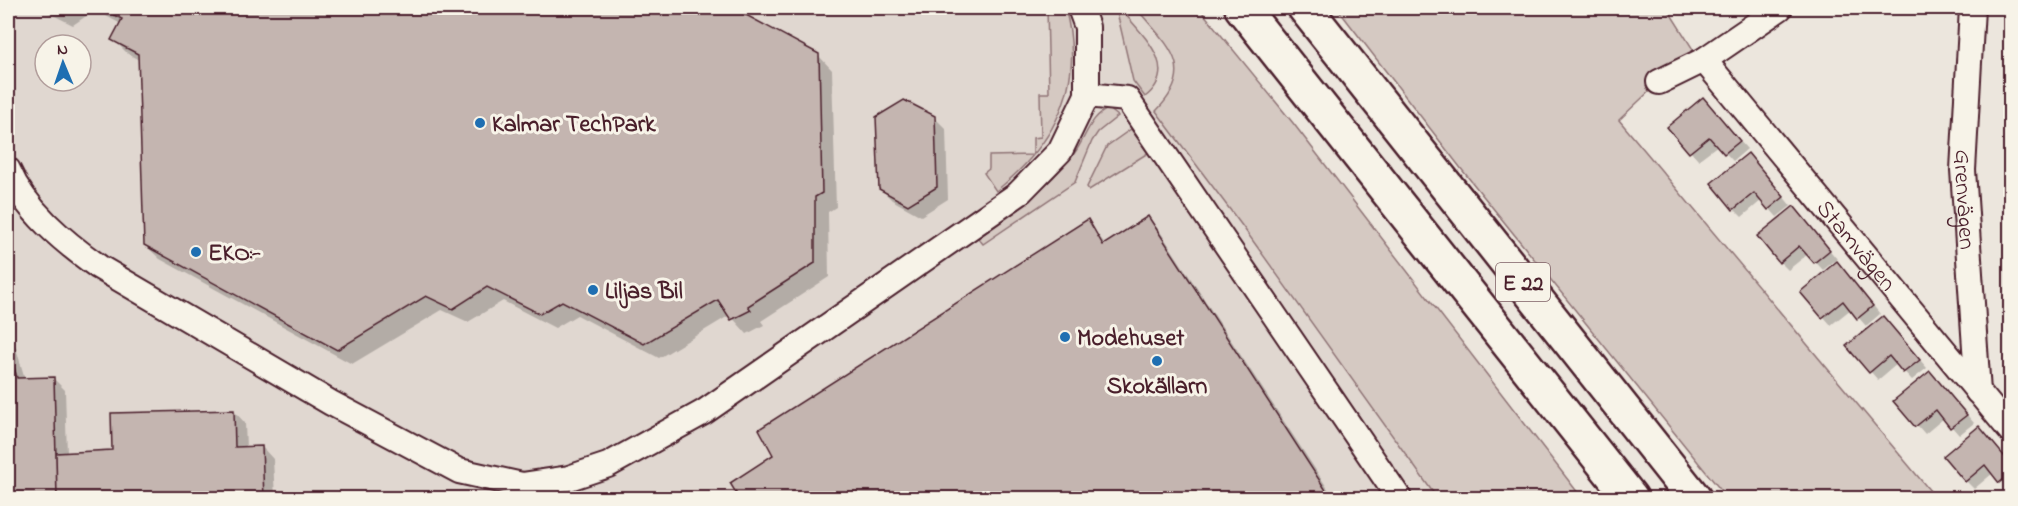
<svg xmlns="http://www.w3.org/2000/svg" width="2018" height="506" viewBox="0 0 2018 506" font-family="'Indie Flower',sans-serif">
	<rect width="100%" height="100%" fill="#ece6dd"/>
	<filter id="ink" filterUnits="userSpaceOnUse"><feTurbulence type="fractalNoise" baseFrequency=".0167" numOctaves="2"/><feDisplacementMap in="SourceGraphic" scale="12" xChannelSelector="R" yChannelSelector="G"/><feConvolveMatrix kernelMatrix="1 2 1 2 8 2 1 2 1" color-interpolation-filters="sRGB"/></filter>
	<g filter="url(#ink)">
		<!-- built -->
		<path fill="#e0d7d0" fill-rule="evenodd" d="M8 8H1199L1293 123 1582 498H8ZM45 45H81V81H45Z"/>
		<!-- green -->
		<path fill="#d5c9c2" stroke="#907476" stroke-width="1.5" d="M1047 8H1065C1086 84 1055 144 996 191L984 173 989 169V156L1033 155V138L1041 137 1040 93H1049Z
			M1116 8H1120C1141 34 1182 68 1145 97L1133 81Z
			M1136 8H1199L1293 123 1582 498H1437L1243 227 1156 111C1199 68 1167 45 1136 8Z
			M1337 8H1667L1696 54 1659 82 1619 120 1936 498H1727L1463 171Z
			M1109 109 1118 116 1098 132 1092 141 1075 182 983 244 978 238C1012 214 1047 188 1073 155 1085 141 1090 114 1109 109Z
			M1131 129 1148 153 1089 190 1087 187 1107 146Z"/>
		<!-- shadow -->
		<path fill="#0003" d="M39 8H730L818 55 832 70 836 207 828 212 829 277 761 321 764 325 747 334 730 315 659 358 577 315 555 328 503 301 468 322 442 310 352 364 160 259 145 245 139 60 128 54 113 39 121 24 95 10 73 25Z
			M777 8H790L784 11Z
			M1703 99 1747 149 1733 161 1718 145 1698 160 1669 127Z
			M934 117 946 129 948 199 921 216 892 200 880 188Z
			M1756 163 1791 206 1777 217 1762 200 1742 217 1734 209Z
			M1801 216 1837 259 1823 270 1808 254 1788 270 1780 262Z
			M1148 218 1159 230 1334 498H729L738 493 774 456 1087 221 1106 245Z
			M1845 271 1880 314 1866 326 1851 309 1831 325 1802 292Z
			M1891 326 1927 368 1912 380 1897 364 1878 380 1870 371Z
			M8 340 16 348 25 379 53 378 65 390 67 454 114 451 234 411 245 423 246 448 262 447 273 459 275 498H8Z
			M1938 381 1974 423 1959 435 1944 418 1925 434 1896 401Z
			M1979 428 2010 464V498H2000L2009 490 1993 473 1974 489 1966 481Z"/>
		<!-- building -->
		<path fill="#c4b5b0" stroke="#4a1f2b" stroke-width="1.5" d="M100 8H733L819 54 822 193 815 197V263L748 306 751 310 731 320 718 300 644 344 562 301 540 314 487 287 453 309 426 296 337 350 144 245 138 54 111 40 122 19Z
			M1703 97 1740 141 1724 154 1709 137 1689 153 1667 127Z
			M904 100 935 116 937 187 908 205 879 189 876 117Z
			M1748 153 1784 197 1768 210 1754 193 1733 210 1711 183Z
			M1794 206 1830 250 1814 263 1799 246 1779 263 1757 236Z
			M1148 216 1331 498H739L730 483 773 455 759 429 1088 219 1103 245Z
			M1837 261 1873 306 1857 319 1843 301 1822 318 1800 292Z
			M1883 316 1920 360 1903 373 1889 356 1869 373 1846 346Z
			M8 345 17 378 54 377 57 498H8Z
			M1930 371 1967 415 1950 428 1936 410 1915 427 1893 401Z
			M234 410 235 447 262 446 264 498H57L56 453 112 450 111 413Z
			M1979 426 2010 463V474L1999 483 1985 465 1965 482 1943 456Z"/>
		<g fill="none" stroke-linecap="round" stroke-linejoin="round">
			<!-- minor casing -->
			<g stroke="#4a1f2b" stroke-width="28">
				<g id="minor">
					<path id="s1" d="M1972 8 1963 170 1978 392"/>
					<path id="s2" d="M1704 60 2010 430"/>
					<path d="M1659 82 1704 60 1780 8"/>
					<path d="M1087 95 1127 99 1399 498"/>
					<path d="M8 170C25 210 64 242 99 267L331 403 459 471 522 485 569 478 608 465 704 412 1018 194 1060 151 1087 95V27L1080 8"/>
				</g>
			</g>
			<!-- highway casing -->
			<g stroke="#4a1f2b" stroke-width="38">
				<path id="highway" d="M1242 8 1631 498
					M1305 8 1694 498"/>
			</g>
			<!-- minor -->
			<use href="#minor" stroke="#f7f3e8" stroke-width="24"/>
			<!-- highway -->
			<use href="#highway" stroke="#f7f3e8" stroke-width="33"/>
		</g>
	</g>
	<!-- markers -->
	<g fill="#1f6fb2" stroke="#f7f3e8" stroke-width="2">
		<circle cx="480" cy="123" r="6"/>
		<circle cx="196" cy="252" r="6"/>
		<circle cx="593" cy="290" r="6"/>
		<circle cx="1065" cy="337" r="6"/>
		<circle cx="1157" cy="361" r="6"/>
	</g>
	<g text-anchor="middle" stroke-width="6" stroke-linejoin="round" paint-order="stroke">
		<!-- shield labels -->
		<rect fill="#f7f3e8" stroke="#7e5f64" stroke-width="1.5" x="1496" y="263" width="54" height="38" rx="4.5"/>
		<g font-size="22" font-weight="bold" fill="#4a1f2b">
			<text x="1523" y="290">E 22</text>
		</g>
		<!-- poi labels -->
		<g font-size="24" font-weight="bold" fill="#4a1f2b" stroke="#f7f3e8" text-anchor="start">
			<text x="492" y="131">Kalmar TechPark</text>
			<text x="208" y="260">EKO:-</text>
			<text x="605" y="298">Liljas Bil</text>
			<text x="1077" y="345">Modehuset</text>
			<text x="1157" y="393" text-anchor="middle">Skokällarn</text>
		</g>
		<!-- street labels -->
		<g font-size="24" fill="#4a1f2b" stroke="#f7f3e8">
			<text dy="8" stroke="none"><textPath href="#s1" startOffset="192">Grenvägen</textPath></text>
			<text dy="8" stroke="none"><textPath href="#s2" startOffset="240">Stamvägen</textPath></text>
		</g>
	</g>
	<!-- margin -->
	<rect width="2018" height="506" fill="none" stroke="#f7f3e8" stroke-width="30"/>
	<rect x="15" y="15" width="1988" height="476" fill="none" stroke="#4a1f2b" stroke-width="2" filter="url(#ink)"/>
	<!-- north arrow -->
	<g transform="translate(63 63) rotate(358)"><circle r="28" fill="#f7f3e8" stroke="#b29e9c" stroke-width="1.5"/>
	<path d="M0-4.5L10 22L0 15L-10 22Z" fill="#1f6fb2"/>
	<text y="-9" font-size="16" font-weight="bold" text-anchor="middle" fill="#4a1f2b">N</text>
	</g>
</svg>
